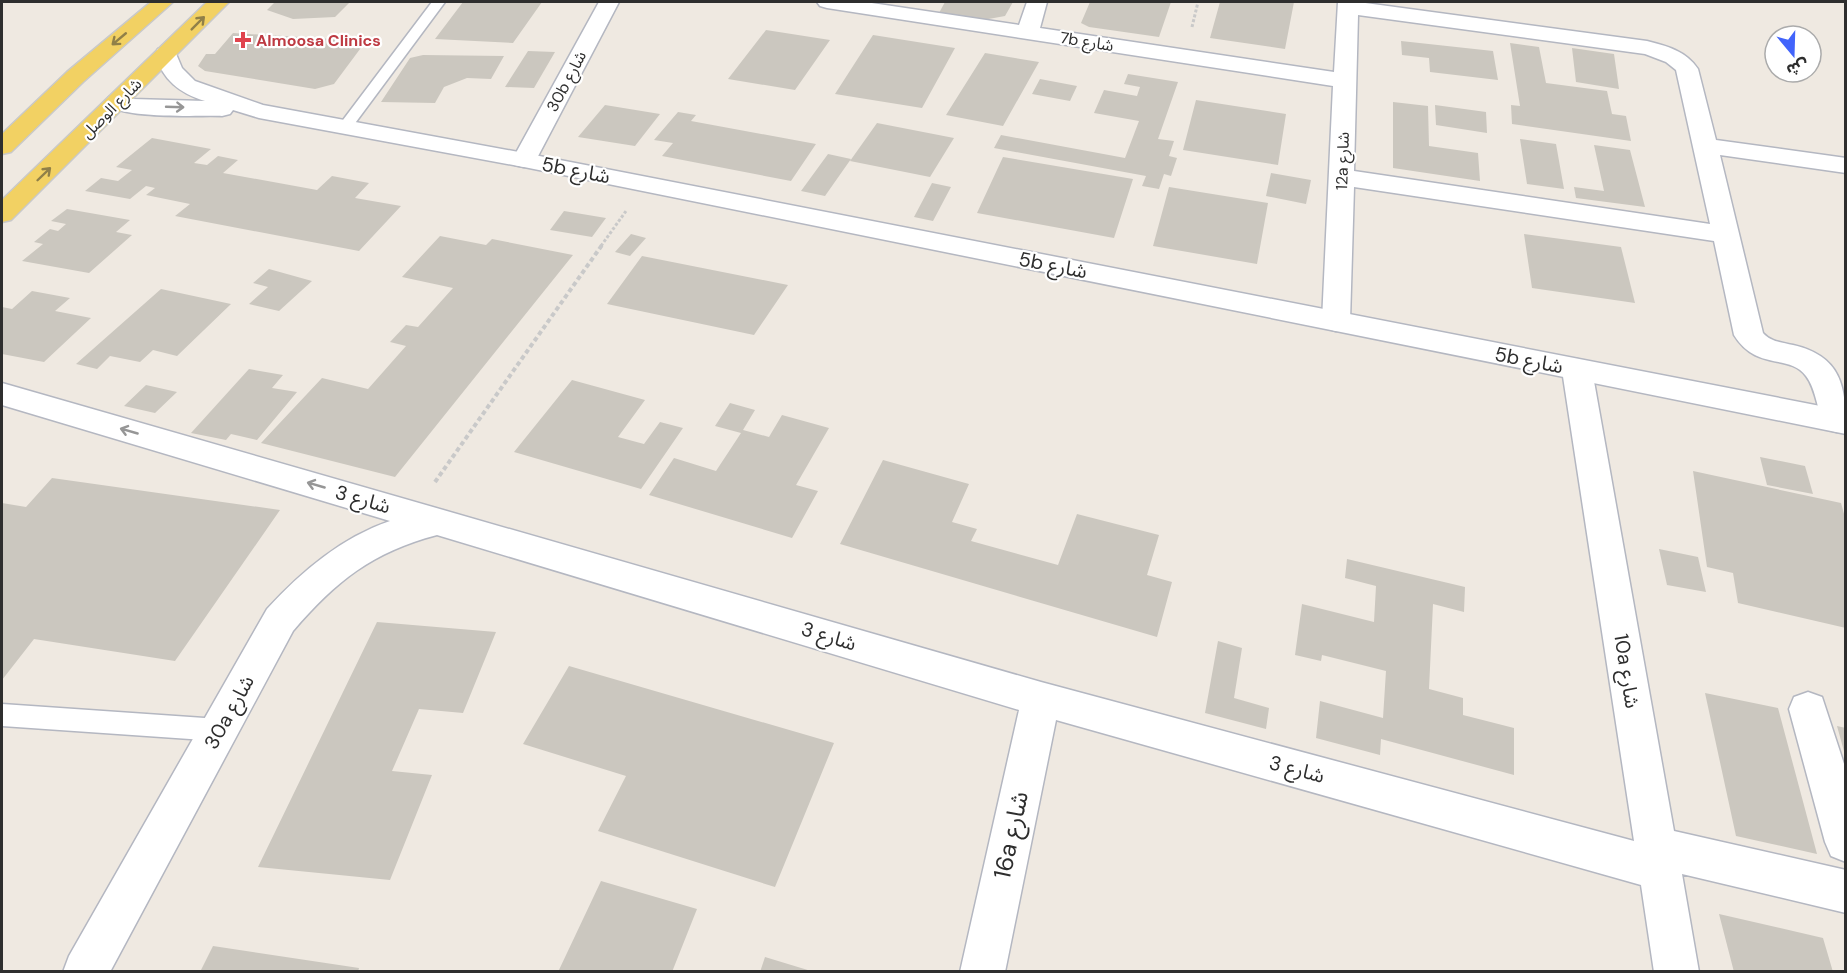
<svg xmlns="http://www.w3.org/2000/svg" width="1847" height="973" viewBox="0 0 1847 973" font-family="'DM Sans','Noto Sans Arabic',sans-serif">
	<rect width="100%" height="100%" fill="#efe9e1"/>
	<!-- building -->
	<path fill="#cbc7bf" d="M275 2H350L335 17 293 19 267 10Z
		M463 2H542L513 43 435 39Z
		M945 2H1013L1005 16 983 20 939 13Z
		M1090 2H1171L1159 37 1089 27 1081 23Z
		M1220 2H1294L1285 49 1210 38Z
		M766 30 830 40 795 90 728 79Z
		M233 33 366 41 334 84 315 89 205 71 198 66 206 54H215Z
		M873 35 955 48 922 108 835 94Z
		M1401 41 1493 51 1498 80 1430 72 1429 58 1402 55Z
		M1510 43 1539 47 1546 83 1607 91 1612 114 1626 116 1631 141 1512 124 1511 105 1520 106Z
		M1572 48 1614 54 1619 89 1576 82Z
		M528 51 555 52 534 88 505 87Z
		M985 53 1039 62 1003 126 946 115Z
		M423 55 504 56 491 79 467 78 444 87 435 103 381 102 410 58Z
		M1128 74 1178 82 1158 139 1174 141 1169 156 1177 158 1171 176 1164 174 1159 189 1142 186 1146 176 994 148 1001 135 1125 158 1139 121 1094 113 1104 90 1137 96 1140 87 1124 84Z
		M1040 79 1077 86 1070 101 1032 94Z
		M1196 100 1286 114 1278 165 1183 150Z
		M1393 102 1428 106 1429 146 1478 153 1480 181 1393 168Z
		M605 105 660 114 635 146 578 137Z
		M1435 105 1486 112 1487 133 1436 125Z
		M678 112 696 115 691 121 816 144 791 181 662 156 673 143 654 140Z
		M877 123 954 138 930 177 850 161Z
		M152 138 211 149 194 163 207 165 218 156 238 160 223 173 317 190 332 176 369 183 355 198 401 206 359 251 175 216 190 204 146 195 155 188 146 186 130 199 85 191 101 178 118 181 132 170 116 167Z
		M1520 139 1556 144 1564 189 1527 184Z
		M1594 145 1630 150 1645 207 1576 198 1574 187 1604 191Z
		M828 154 851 159 825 196 801 191Z
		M1003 157 1133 179 1114 238 977 213Z
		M1271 173 1311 180 1306 204 1266 196Z
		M932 183 951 187 933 221 914 217Z
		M1169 187 1268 203 1257 264 1153 246Z
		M67 209 130 220 116 232 132 235 89 273 22 261 43 244 34 242 50 229 58 231 66 224 51 221Z
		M564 211 606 218 592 237 550 230Z
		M631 234 646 238 630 256 615 252Z
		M1524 234 1621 247 1635 303 1532 288Z
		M440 236 486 245 492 239 573 255 395 477 261 443 322 378 368 389 406 346 390 342 406 325 418 327 453 288 402 277Z
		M642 256 788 285 754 335 607 304Z
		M269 269 312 281 279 311 249 304 268 287 253 283Z
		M161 289 231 304 177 356 153 350 140 362 110 356 97 369 76 364Z
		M32 291 70 298 55 311 91 318 44 362 2 354V307L12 309Z
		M249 369 283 375 272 388 297 392 257 440 231 434 226 440 191 433Z
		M572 380 645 400 618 437 644 444 660 422 683 428 641 489 514 452Z
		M146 385 177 392 155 413 124 406Z
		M730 403 755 410 743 430 769 437 782 415 829 428 796 485 818 491 792 538 649 495 674 458 716 471 741 433 715 426Z
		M1760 457 1805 466 1813 494 1767 485Z
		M883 460 969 484 952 522 977 529 971 541 1058 565 1077 514 1159 535 1147 575 1172 582 1157 637 840 544Z
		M1693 471 1841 503 1846 521V628L1738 603 1733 573 1707 567Z
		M52 478 280 510 175 661 34 639 2 680V503L26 507Z
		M1659 549 1698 557 1706 592 1667 585Z
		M1347 559 1465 587 1464 612 1433 604 1429 689 1463 698V715L1514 728V775L1381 739 1380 755 1316 738 1320 701 1383 718 1386 671 1322 655 1321 661 1295 655 1302 604 1374 622 1376 586 1345 578Z
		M377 622 496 632 463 713 419 709 392 771 432 775 390 880 258 867Z
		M1218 641 1242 648 1234 698 1269 708 1266 729 1205 713Z
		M569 666 834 743 775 887 598 831 626 776 523 744Z
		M1705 693 1778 708 1817 854 1736 836Z
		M1837 726 1846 728V755H1845Z
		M601 881 697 909 672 972H558Z
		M1719 914 1823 938 1833 972H1734Z
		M213 946 359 968 358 972H200Z
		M765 957 811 971V972H760Z"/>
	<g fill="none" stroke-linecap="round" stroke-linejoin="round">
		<!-- lane casing -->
		<g stroke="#b4b7c1" stroke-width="3">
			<path id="lane" d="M432 2H445L350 130H340L337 127 340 124Z
				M2 704 219 719 228 722 231 730 228 738 219 741 2 726Z"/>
		</g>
		<!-- street casing -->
		<g stroke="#b4b7c1" stroke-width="3">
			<path id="street" d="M599 2H619L536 160 533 165 524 167 515 165 512 160Z
				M817 2H865L1019 25 1027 2H1047L1040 28 1334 72 1338 2H1358L1647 41C1667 46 1686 51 1698 69L1716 140 1846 158V173L1720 155 1763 333C1771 342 1781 342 1793 345 1841 356 1846 386 1846 430L1837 432 1826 429C1817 413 1817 390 1806 376 1789 353 1757 372 1734 335L1714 241 1354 187 1350 321 1346 328 1336 331 1326 328 1322 321 1333 86 827 8 820 6ZM1358 15 1645 54 1666 62 1676 70 1710 224 1354 171Z
				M1577 359 1588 363 1592 370 1674 831 1846 870V913L1682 874 1699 972H1654L1641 885 1056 720 1005 972H960L1019 710 437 535C372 552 336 581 293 631L110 972H63L69 956 267 609C302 571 341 538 390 521L2 405V383L1041 682 1634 841 1562 370 1566 363Z
				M1808 692 1822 697 1846 770V862L1831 856 1825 842 1789 709 1794 697Z"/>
		</g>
		<!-- secondary casing -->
		<g stroke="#b4b7c1" stroke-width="3">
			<path id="secondary" d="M166 47 174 49 182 68 195 81 263 105 524 153 1846 411V434L524 167 259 118 233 110 230 114 222 116C199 115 118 120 105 102L109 97 117 95 132 99 205 101C179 93 163 80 155 54L158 49Z"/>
		</g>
		<!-- primary casing -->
		<g stroke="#c9c9c9" stroke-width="3">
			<path id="primary" d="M151 2H173L83 82 11 152 2 154V134L67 72Z
				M207 2H229L11 220 2 222V200Z"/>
		</g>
		<!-- path-far1 -->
		<path stroke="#c9c9c9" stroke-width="3" stroke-dasharray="3 2" stroke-linecap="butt" d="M1192 27 1198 2
			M601 246 626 211"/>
		<!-- path -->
		<path stroke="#c9c9c9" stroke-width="4" stroke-dasharray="4.5 3" stroke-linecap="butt" d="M435 482 602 245"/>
		<!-- lane -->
		<use href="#lane" fill="#fff" fill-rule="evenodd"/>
		<!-- street -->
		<use href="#street" fill="#fff" fill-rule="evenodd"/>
		<!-- secondary -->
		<use href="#secondary" fill="#fff" fill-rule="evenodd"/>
		<!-- primary -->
		<use href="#primary" fill="#f2d163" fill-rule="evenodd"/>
	</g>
	<!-- one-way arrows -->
	<defs><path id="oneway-shaft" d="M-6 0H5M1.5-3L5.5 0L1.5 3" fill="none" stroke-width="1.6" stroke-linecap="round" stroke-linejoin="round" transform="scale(1.5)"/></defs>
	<g stroke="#908048">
		<use href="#oneway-shaft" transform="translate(198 23) rotate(-45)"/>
		<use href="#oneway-shaft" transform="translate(119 39) rotate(140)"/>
		<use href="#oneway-shaft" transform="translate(44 174) rotate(-44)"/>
	</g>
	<g stroke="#969696">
		<use href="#oneway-shaft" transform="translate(175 107) rotate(2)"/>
		<use href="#oneway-shaft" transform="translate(129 431) rotate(-164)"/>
		<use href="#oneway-shaft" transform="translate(316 485) rotate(-164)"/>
	</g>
	<!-- markers -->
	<path fill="#e0444e" stroke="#fff" stroke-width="2" d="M240 31h6v6h6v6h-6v6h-6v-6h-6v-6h6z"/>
	<g text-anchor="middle" stroke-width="4.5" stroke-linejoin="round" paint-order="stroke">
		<!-- far-health labels -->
		<g font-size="16" font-weight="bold" fill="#be3a42" stroke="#fff" text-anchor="start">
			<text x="256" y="46">Almoosa Clinics</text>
		</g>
		<!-- far-street labels -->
		<g font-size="16" fill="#2e2e2e" stroke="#fff">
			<text transform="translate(1087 41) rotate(9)" y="6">7b شارع</text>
			<text transform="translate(566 81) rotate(-62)" y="6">30b شارع</text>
			<text transform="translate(111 108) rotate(-45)" y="6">شارع الوصل</text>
			<text transform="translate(1342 161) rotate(-88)" y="6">12a شارع</text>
		</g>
		<!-- street labels -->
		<g font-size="20" fill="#2e2e2e" stroke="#fff">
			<text transform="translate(576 170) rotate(11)" y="7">5b شارع</text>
			<text transform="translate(1053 265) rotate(11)" y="7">5b شارع</text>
			<text transform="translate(1529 360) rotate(11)" y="7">5b شارع</text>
			<text transform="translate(363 499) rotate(16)" y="7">شارع 3</text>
			<text transform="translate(829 636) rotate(17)" y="7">شارع 3</text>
			<text transform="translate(1627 671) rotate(81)" y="7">10a شارع</text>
			<text transform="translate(229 712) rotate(-61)" y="7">30a شارع</text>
			<text transform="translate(1297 769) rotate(15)" y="7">شارع 3</text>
		</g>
		<!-- near-street labels -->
		<g font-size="24" fill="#2e2e2e" stroke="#fff">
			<text transform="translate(1011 835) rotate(-78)" y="8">16a شارع</text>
		</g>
	</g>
	<!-- border -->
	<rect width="1847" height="973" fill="none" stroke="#2e2e2e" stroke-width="6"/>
	<!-- north arrow -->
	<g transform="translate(1793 54) rotate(161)"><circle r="28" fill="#ffffff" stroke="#ababab" stroke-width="1.5"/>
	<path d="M0-4.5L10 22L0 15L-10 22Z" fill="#4264fb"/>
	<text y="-9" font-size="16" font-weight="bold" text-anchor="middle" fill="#2e2e2e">ش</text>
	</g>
</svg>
